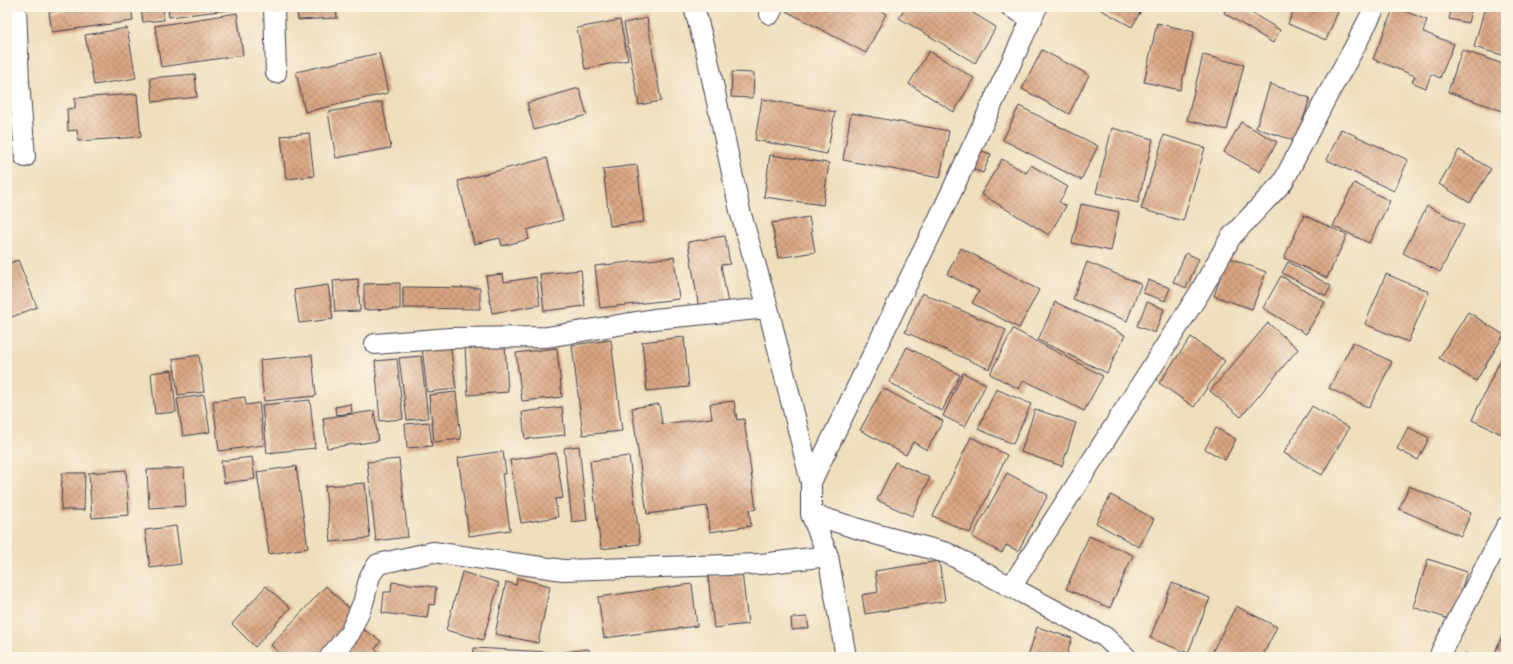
<svg xmlns="http://www.w3.org/2000/svg" width="1513" height="664" viewBox="0 0 1513 664" font-family="Itim,sans-serif">
	<defs>
		<pattern id="building-cross-hatch" width="8" height="8" patternUnits="userSpaceOnUse"><rect width="8" height="8" fill="#d9a582"/><path d="M0 0l8 8M0 8l8-8" fill="none" stroke="#b0866c"/></pattern>
	</defs>
	<rect width="100%" height="100%" fill="#fcf5e5"/>
	<filter id="ink" filterUnits="userSpaceOnUse"><feTurbulence type="fractalNoise" baseFrequency=".025" numOctaves="2"/><feDisplacementMap in="SourceGraphic" scale="8" xChannelSelector="R" yChannelSelector="G"/><feConvolveMatrix kernelMatrix="1 2 1 2 8 2 1 2 1" color-interpolation-filters="sRGB"/></filter>
	<filter id="wash" filterUnits="userSpaceOnUse"><feTurbulence type="fractalNoise" baseFrequency=".012" numOctaves="4" result="noise"/><feDisplacementMap in="SourceGraphic" scale="16" xChannelSelector="R" yChannelSelector="G"/><feGaussianBlur stdDeviation="0.9" result="paint"/><feColorMatrix in="noise" values="0 0 0 0 0 0 0 0 0 0 0 0 0 0 0 0 0 1.4 0 .05"/><feComposite in="paint" operator="in"/></filter>
	<g filter="url(#wash)">
		<rect width="100%" height="100%" fill="#eedebc"/>
		<g id="blocks">
			<!-- building -->
			<path fill="url(#building-cross-hatch)" d="M85 7H131L133 21 52 32 49 12Z
				M141 7H163L164 20 143 22Z
				M168 7H237V9L169 17Z
				M297 7H336L337 18 298 20Z
				M788 7H873L886 14 866 53 786 11Z
				M905 7H963L996 27 975 63 899 18Z
				M1096 7H1143L1132 27Z
				M1227 7H1242L1280 30 1273 43 1224 13Z
				M1295 7H1340L1326 40 1288 24Z
				M1394 7 1427 20 1423 32 1454 44 1440 78 1431 74 1426 88 1412 82 1415 76 1373 59Z
				M1452 7H1472L1468 23 1449 19Z
				M1485 7H1506V56L1474 47Z
				M237 13 243 55 161 67 155 26Z
				M647 18 661 101 639 105 624 23Z
				M620 20 628 60 585 69 577 28Z
				M1157 23 1194 32 1180 90 1144 82Z
				M127 28 136 78 94 85 85 35Z
				M1042 50 1089 75 1069 114 1022 89Z
				M1462 50 1506 65V112L1448 92Z
				M929 51 974 78 954 112 909 84Z
				M379 53 388 93 305 112 296 72Z
				M1203 55 1244 65 1227 130 1187 120Z
				M732 72 754 73 753 98 731 97Z
				M195 74 197 97 153 102 150 78Z
				M1270 84 1310 98 1296 141 1256 128Z
				M579 88 587 115 534 130 527 103Z
				M137 94 141 137 78 141 77 130 68 131 67 109 75 108V98Z
				M762 99 835 112 827 154 755 140Z
				M382 102 391 148 336 158 328 112Z
				M1019 106 1098 146 1081 180 1003 140Z
				M851 113 949 131 940 178 843 160Z
				M1241 122 1277 142 1260 172 1224 152Z
				M1112 128 1153 139 1138 203 1096 193Z
				M1341 129 1408 160 1394 191 1327 160Z
				M309 133 314 176 286 179 281 136Z
				M1164 135 1205 148 1183 221 1141 209Z
				M977 149 991 154 983 173 970 168Z
				M1459 150 1491 169 1470 203 1439 184Z
				M770 155 829 163 823 205 764 197Z
				M547 158 563 220 527 230 529 239 502 246 500 238 474 244 458 181Z
				M1002 159 1026 173 1031 165 1068 187 1059 202 1066 206 1049 235 981 194Z
				M637 165 644 222 610 226 603 169Z
				M1354 183 1390 201 1369 243 1333 226Z
				M1081 204 1119 212 1111 251 1072 243Z
				M1427 206 1464 225 1440 272 1403 253Z
				M1304 215 1347 235 1327 278 1284 258Z
				M809 217 815 252 778 258 772 223Z
				M725 236 730 264 721 265 728 304 699 309 688 242Z
				M961 248 1039 290 1019 328 972 303 979 291 947 274Z
				M1186 253 1199 259 1186 288 1173 282Z
				M674 257 679 299 600 308 595 266Z
				M1227 257 1266 272 1252 309 1214 296Z
				M18 260 37 307 7 319V264Z
				M1087 262 1141 284 1127 321 1073 299Z
				M1288 262 1331 286 1326 296 1282 273Z
				M581 270 585 306 544 311 540 274Z
				M503 274 504 282 536 277 540 305 492 313 486 276Z
				M1386 274 1429 292 1408 342 1365 324Z
				M1281 276 1325 302 1306 334 1263 308Z
				M358 279 360 311 335 312 333 281Z
				M1148 280 1170 288 1165 301 1143 293Z
				M400 283V309L364 310V284Z
				M328 285 333 319 299 323 294 290Z
				M403 287 480 288V309L403 308Z
				M922 293 1006 330 989 369 905 332Z
				M1055 302 1125 335 1107 373 1038 340Z
				M1147 302 1164 309 1155 333 1137 326Z
				M1468 312 1504 335 1476 381 1439 358Z
				M1268 323 1298 349 1241 417 1210 391Z
				M1013 329 1103 376 1084 411 1024 380 1019 389 990 374Z
				M684 337 689 387 647 391 642 342Z
				M1191 337 1225 361 1194 407 1159 383Z
				M611 340 622 431 583 435 572 345Z
				M1353 342 1392 362 1369 408 1329 388Z
				M450 343 456 389 427 392 422 347Z
				M505 345 508 392 468 395 465 347Z
				M907 347 960 375 942 411 889 382Z
				M557 348 562 397 522 401 516 353Z
				M1506 348V436L1472 420Z
				M199 355 204 392 178 395 173 359Z
				M312 355 316 396 264 401 260 360Z
				M421 356 428 418 407 420 399 358Z
				M397 359 403 419 380 421 375 361Z
				M172 370 176 412 155 414 151 373Z
				M963 373 986 384 965 427 943 416Z
				M883 388 943 421 927 450 913 442 906 455 860 430Z
				M996 389 1031 404 1013 444 978 429Z
				M456 392 461 439 434 442 429 395Z
				M204 395 210 432 183 436 177 399Z
				M245 397 246 405 259 403 264 445 219 451 213 401Z
				M310 400 315 448 267 453 262 405Z
				M734 401 737 420 744 419 756 509 749 510 751 526 710 532 707 506 647 514 632 408 659 404 662 424 712 418 710 404Z
				M351 404 352 413 336 415 335 407Z
				M1312 406 1349 428 1322 475 1284 453Z
				M562 407 565 435 525 439 522 412Z
				M1035 409 1076 423 1062 466 1021 452Z
				M374 411 378 441 327 448 323 418Z
				M429 422 432 446 407 448 405 424Z
				M1408 427 1429 438 1418 460 1397 449Z
				M1216 428 1236 439 1225 460 1205 449Z
				M971 437 1007 455 970 533 933 516Z
				M579 446 587 520 572 522 564 448Z
				M503 451 506 474H502L510 530 469 536 458 458Z
				M556 453 563 498 555 499 558 517 521 523 510 460Z
				M629 456 640 544 601 549 590 461Z
				M252 457 255 479 224 483 221 461Z
				M399 459 408 537 376 541 367 462Z
				M895 462 930 478 912 516 877 500Z
				M296 466 308 548 269 554 257 472Z
				M184 468 186 506 149 508 147 470Z
				M126 470 129 515 92 518 89 473Z
				M62 473H85L84 510H61Z
				M1007 473 1048 495 1018 551 1006 545 1002 553 972 537Z
				M365 483 370 538 331 542 325 486Z
				M1409 486 1471 513 1461 536 1399 509Z
				M1111 495 1154 519 1139 547 1096 523Z
				M176 526 181 564 150 568 145 530Z
				M1089 536 1133 555 1110 608 1066 589Z
				M1428 559 1467 572 1452 620 1413 607Z
				M939 561 945 601 865 614 862 595 878 592 875 571Z
				M462 572 499 583 483 640 446 630Z
				M742 572 748 624 714 628 708 576Z
				M517 578 550 586 538 643 495 634 506 582 516 585Z
				M392 582 436 587 434 605 429 604 427 618 382 613 384 592H391Z
				M1172 583 1210 598 1188 653 1150 638Z
				M692 584 697 626 604 638 598 597Z
				M266 586 290 608 255 647 232 624Z
				M326 586 356 615 317 657H284L271 645Z
				M1236 606 1277 627 1262 657H1216L1211 654Z
				M807 617 809 628 792 630 791 618Z
				M358 626 381 641 375 649 380 653 377 657H342Z
				M1506 626V657H1504L1495 653Z
				M1037 627 1072 638 1066 657H1028Z
				M474 648 548 652V657H473Z
				M589 649 590 657H565L564 652Z
				M1465 653 1474 657H1463Z
				M1107 654V657H1092V656Z"/>
		</g>
	</g>
	<g filter="url(#ink)">
		<use href="#blocks" fill-opacity="0" stroke="#413e4e" stroke-width="1"/>
		<g fill="none" stroke-linecap="round" stroke-linejoin="round">
			<!-- minor casing -->
			<g stroke="#413e4e" stroke-width="22">
				<path id="minor" d="M16 7 19 82 25 157
					M274 7 276 73
					M694 7 707 55 740 211 768 308 811 482V514L828 556 846 657
					M1011 7 1032 19
					M770 14 773 7
					M375 344 450 338 547 337 654 319 768 308
					M811 482 951 193 1037 7
					M811 514 875 534 947 553 1105 637 1126 657
					M1011 587 1200 292 1231 237 1283 182 1327 96 1352 52 1375 7
					M330 657 350 633 363 603 370 576 378 564 433 552 563 570 761 564 828 556
					M1441 657V652L1506 527"/>
			</g>
			<!-- minor -->
			<use href="#minor" stroke="#fff" stroke-width="20"/>
		</g>
	</g>
	<!-- margin -->
	<rect width="1513" height="664" fill="none" stroke="#fcf5e5" stroke-width="24"/>
</svg>
